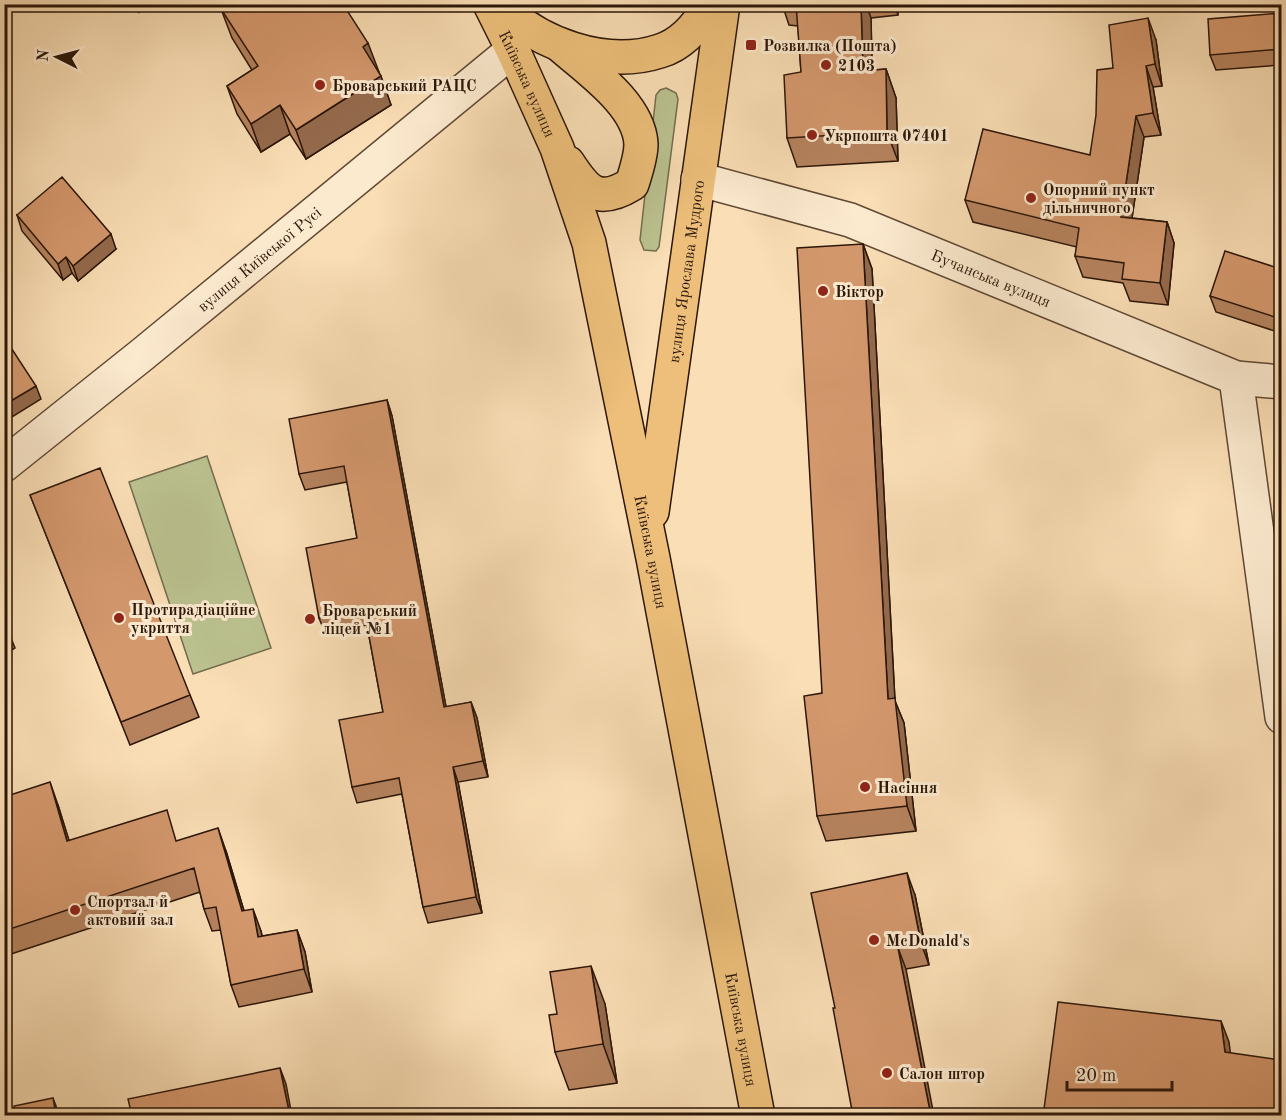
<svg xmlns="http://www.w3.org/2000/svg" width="1286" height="1120" viewBox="0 0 1286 1120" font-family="'Old Standard TT',serif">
	<rect width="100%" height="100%" fill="#fadeb5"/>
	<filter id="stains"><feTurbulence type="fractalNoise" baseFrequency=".00333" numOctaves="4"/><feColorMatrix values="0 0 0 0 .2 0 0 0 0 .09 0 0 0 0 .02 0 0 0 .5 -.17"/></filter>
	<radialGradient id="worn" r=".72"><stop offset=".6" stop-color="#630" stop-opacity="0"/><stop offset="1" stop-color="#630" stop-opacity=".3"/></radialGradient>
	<!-- green -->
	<path fill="#bbc290" stroke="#736c4c" stroke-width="1.5" d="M666 88 676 93 678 99 659 247 656 251 644 250 640 240 656 95 660 90Z
		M207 456 271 648 193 674 129 482Z"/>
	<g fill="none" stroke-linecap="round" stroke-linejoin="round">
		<!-- street casing -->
		<g stroke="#5f4834" stroke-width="36">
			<g id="street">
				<path id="s1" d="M698 179 850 220 1236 378 1282 382"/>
				<path d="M1236 378 1282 717"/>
				<path id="s2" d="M4 465 143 354 513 50"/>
			</g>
		</g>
		<!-- primary casing -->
		<g stroke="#2b1609" stroke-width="36">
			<g id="primary">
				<path id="s3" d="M490 4 513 50 557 148 589 243 653 558 758 1116"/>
				<path d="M498 4C538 44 605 69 660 51 683 44 699 24 710 4"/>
				<path d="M560 45C588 70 639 104 641 144 641 157 636 171 632 184 598 205 587 192 568 163"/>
				<path id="s4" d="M652 512 723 4"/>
			</g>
		</g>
		<!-- street -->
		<use href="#street" stroke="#fceacf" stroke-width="33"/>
		<!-- primary -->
		<use href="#primary" stroke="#edbf7a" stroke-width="33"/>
	</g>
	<!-- wall -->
	<path fill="#b6835e" stroke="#2b1609" stroke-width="1.5" d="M127 4H144L139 12Z
		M782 4H897L898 15 871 18 872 70 886 69 896 98 898 161 797 167 787 138 801 72 798 26 789 25Z
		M221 9 379 72 391 105 306 159 290 134 261 152 237 114 227 86 252 70 232 38Z
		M1281 13V65L1216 70 1210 55Z
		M1156 40 1162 86 1153 87 1161 135 1144 137 1132 218 1167 222 1174 243 1168 305 1130 301 1123 283 1083 277 1075 256 1077 247 973 222 965 200 1090 155 1113 68Z
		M17 215 116 249 78 281 72 273 63 280 22 231Z
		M863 244 872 269 895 701 904 723 916 831 826 841 817 816 822 693Z
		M1281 269V333L1216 312 1210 296Z
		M387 400 392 416 446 707 471 702 477 718 488 777 458 782 482 913 428 923 423 907 402 794 357 803 352 787 383 712 367 625 325 633 319 618 357 538 347 482 305 490 299 474Z
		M30 495 190 695 199 717 130 745Z
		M4 797 58 805 69 841H177L226 851 244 911 261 931 262 936 297 930 305 952 312 992 239 1007 231 985 221 930 212 931 204 909 200 892 11 954 4 936Z
		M915 895 929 965 906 969 835 1008Z
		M605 1004 617 1083 569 1090 555 1052 557 1014Z"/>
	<!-- shaded-wall -->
	<path fill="#946a4c" stroke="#2b1609" stroke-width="1.5" d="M136 4H144L139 12Z
		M861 4H866L871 18 873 100 863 71Z
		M894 4H897L898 15Z
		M1148 18 1156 40 1162 86 1155 64Z
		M368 43 379 72 373 76 363 47Z
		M1146 66 1153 87 1161 135 1153 113Z
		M886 69 896 98 898 161 887 132Z
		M381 76 391 105 306 159 296 130Z
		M280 105 290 134 261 152 251 124Z
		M1136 116 1144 137 1129 238 1121 217Z
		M1167 222 1174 243 1168 305 1160 283Z
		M111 234 116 249 78 281 73 266Z
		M863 244 872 269 895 701 904 723 916 831 907 806 888 699Z
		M66 257 72 273 63 280 58 264Z
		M36 386 41 399 4 422V405Z
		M387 400 392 416 449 723 444 707Z
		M9 633 15 648 4 655V636Z
		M471 702 477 718 488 777 483 761Z
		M453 767 458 782 482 913 476 897Z
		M50 782 58 805 76 863 67 841Z
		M218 828 226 851 251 934 242 911Z
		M907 873 915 895 929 965 921 943Z
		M253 909 261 931 267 959 258 937Z
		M297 930 305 952 312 992 304 969Z
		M898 948 906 969 934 1116H931Z
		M591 966 605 1004 617 1083 603 1044Z
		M1221 1021 1229 1042 1233 1073 1225 1052Z
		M280 1068 286 1084 292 1116H290Z
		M53 1098 56 1106 58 1116H56Z"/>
	<!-- building -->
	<path fill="#d4986d" stroke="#2b1609" stroke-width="1.5" d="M228 4H333L336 9 343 4 368 43 363 47 381 76 296 130 280 105 251 124 227 86 258 66 221 9Z
		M796 4H861L863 71 886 69 887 132 787 138 784 75 801 72Z
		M1281 13V49L1210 55 1208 19Z
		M1148 18 1155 64 1146 66 1153 113 1136 116 1121 217 1167 222 1160 283 1122 279 1124 263 1075 256 1079 228 965 200 983 129 1090 155 1096 115 1097 70 1113 68 1109 25Z
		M62 177 111 234 73 266 66 257 58 264 17 215Z
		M863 244 888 699 895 698 907 806 817 816 804 696 822 693 797 248Z
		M1225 251 1281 269V319L1210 296Z
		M4 337 36 386 4 405Z
		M387 400 444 707 471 702 483 761 453 767 476 897 423 907 399 778 352 787 339 720 383 712 364 609 319 618 306 548 357 538 344 466 299 474 289 419Z
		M100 468 190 695 121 722 30 495Z
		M4 626 9 633 4 636Z
		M50 782 67 841 167 810 176 841 218 828 242 911 253 909 258 937 297 930 304 969 231 985 216 907 204 909 194 868 4 931V797Z
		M907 873 921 943 898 948 931 1116H853L833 1008H835L811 893Z
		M591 966 603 1044 555 1052 549 1015 557 1014 550 972Z
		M1058 1002 1221 1021 1225 1052 1281 1060V1116H1004L1044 1109Z
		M280 1068 290 1116H132L128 1099Z
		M53 1098 56 1116H16L14 1106Z"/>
	<!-- markers -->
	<g fill="#8f2418" stroke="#fceacf" stroke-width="2">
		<rect x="745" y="39" width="12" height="12" rx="3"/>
		<circle cx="826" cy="65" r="6"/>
		<circle cx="320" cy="85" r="6"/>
		<circle cx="812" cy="135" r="6"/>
		<circle cx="1031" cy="198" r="6"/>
		<circle cx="823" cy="291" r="6"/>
		<circle cx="119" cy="618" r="6"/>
		<circle cx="310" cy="619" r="6"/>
		<circle cx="865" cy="787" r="6"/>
		<circle cx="75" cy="910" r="6"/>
		<circle cx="874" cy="940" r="6"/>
		<circle cx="887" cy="1073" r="6"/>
	</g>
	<g text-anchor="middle" stroke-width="6" stroke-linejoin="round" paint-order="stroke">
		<!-- poi labels -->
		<g font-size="16" font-weight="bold" fill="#2b1609" stroke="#fceacf" text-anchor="start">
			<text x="763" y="51">Розвилка (Пошта)</text>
			<text x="838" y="71">2103</text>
			<text x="332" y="91">Броварський РАЦС</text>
			<text x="824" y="141">Укрпошта 07401</text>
			<text x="1043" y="195">Опорний пункт<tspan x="1043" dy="18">дільничного</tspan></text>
			<text x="835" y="297">Віктор</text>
			<text x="131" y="615">Протирадіаційне<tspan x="131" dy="18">укриття</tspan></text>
			<text x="322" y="616">Броварський<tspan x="322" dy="18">ліцей №1</tspan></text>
			<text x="877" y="793">Насіння</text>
			<text x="87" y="907">Спортзал й<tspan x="87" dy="18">актовий зал</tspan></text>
			<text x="886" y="946">McDonald's</text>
			<text x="899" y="1079">Салон штор</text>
		</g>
		<!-- street labels -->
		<g font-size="16" fill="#2b1609" stroke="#fceacf">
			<text dy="6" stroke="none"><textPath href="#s3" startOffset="88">Київська вулиця</textPath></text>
			<text dy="6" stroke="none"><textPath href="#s2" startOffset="328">вулиця Київської Русі</textPath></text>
			<text dy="6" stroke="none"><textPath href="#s4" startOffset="243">вулиця Ярослава Мудрого</textPath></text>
			<text dy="6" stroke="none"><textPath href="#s1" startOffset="310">Бучанська вулиця</textPath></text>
			<text dy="6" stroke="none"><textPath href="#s3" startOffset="574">Київська вулиця</textPath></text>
			<text dy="6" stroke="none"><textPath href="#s3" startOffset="1060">Київська вулиця</textPath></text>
		</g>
	</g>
	<!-- margin -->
	<rect width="1286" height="1120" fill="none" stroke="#fadeb5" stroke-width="24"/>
	<rect x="6" y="6" width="1274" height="1108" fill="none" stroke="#2b1609" stroke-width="3"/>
	<rect x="12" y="12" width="1262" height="1096" fill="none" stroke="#2b1609" stroke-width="1.5"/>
	<!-- north arrow -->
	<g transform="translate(57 57) rotate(276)" stroke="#fceacf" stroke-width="4.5" paint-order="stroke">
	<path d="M0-4.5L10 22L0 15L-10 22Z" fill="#2b1609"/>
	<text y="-9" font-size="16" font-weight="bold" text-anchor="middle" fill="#2b1609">N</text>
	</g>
	<!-- scale -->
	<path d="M1067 1081v9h105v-9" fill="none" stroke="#2b1609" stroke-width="3"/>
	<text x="1076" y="1081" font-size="18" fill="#2b1609" stroke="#fceacf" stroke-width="4.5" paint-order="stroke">20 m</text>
	<rect width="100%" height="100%" filter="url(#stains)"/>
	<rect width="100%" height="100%" fill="url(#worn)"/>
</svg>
